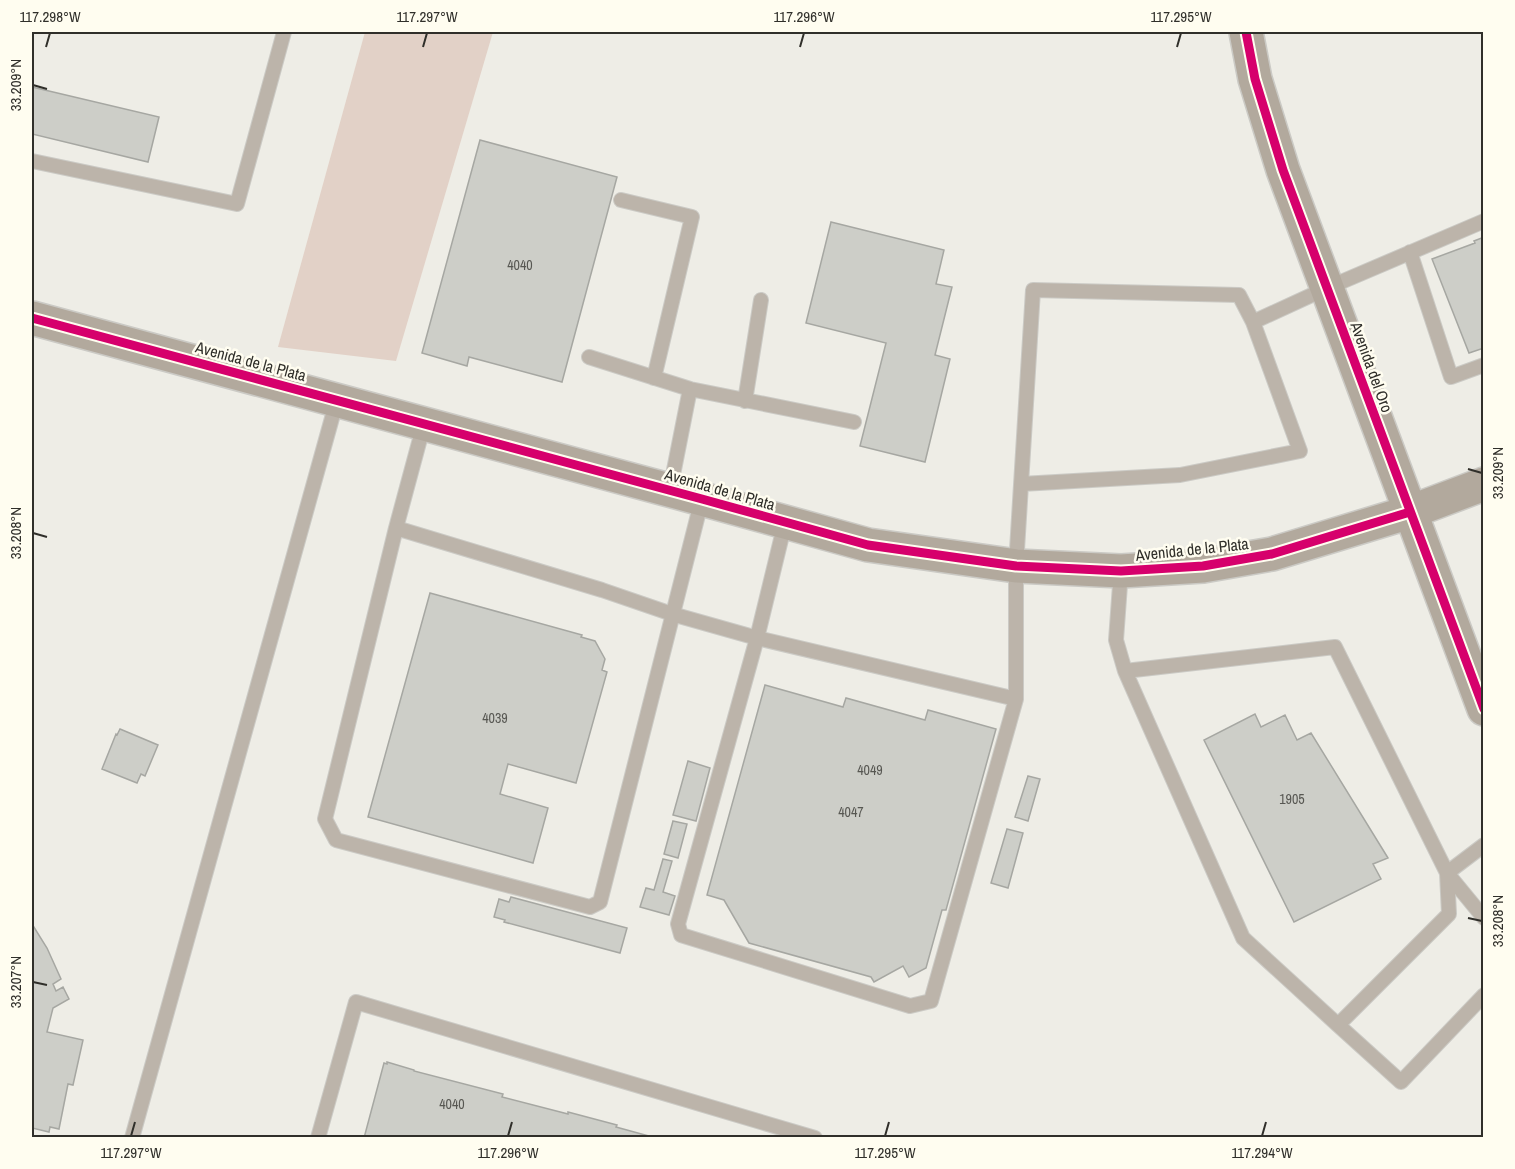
<svg xmlns="http://www.w3.org/2000/svg" width="1515" height="1169" viewBox="0 0 1515 1169" font-family="'Archivo Narrow',sans-serif">
	<rect width="100%" height="100%" fill="#eeede6"/>
	<!-- green -->
	<path fill="#e2d1c7" d="M365 32H493L396 361 278 347Z"/>
	<!-- building -->
	<path fill="#cdcec8" stroke="#a6a7a2" stroke-width="1.5" d="M32 87 159 117 148 162 32 134Z
		M480 140 617 177 562 382 469 357 467 366 422 353Z
		M831 222 944 250 936 284 952 287 935 355 950 359 925 462 860 446 886 343 806 323Z
		M1484 237V348L1469 353 1432 259 1475 243 1474 241Z
		M430 593 582 635 581 637 595 641 605 659 602 670 607 672 576 783 508 764 500 794 548 808 533 863 368 817Z
		M765 685 843 707 846 698 925 720 928 710 996 729 946 910H942L926 968 909 977 903 966 874 982 871 977 749 943 724 900 707 895Z
		M1255 714 1261 727 1285 715 1297 740 1311 733 1388 858 1373 864 1381 879 1294 922 1204 740Z
		M120 729 158 745 145 776 141 774 137 783 102 769 116 734 117 735Z
		M688 761 710 768 696 821 673 815Z
		M1028 776 1040 779 1028 821 1015 817Z
		M673 821 687 824 678 858 664 854Z
		M1007 829 1023 833 1008 888 991 883Z
		M663 859 672 861 663 892 675 896 669 915 640 907 646 888 654 890Z
		M511 897 627 928 620 953 504 922 505 920 494 917 499 899 509 902Z
		M32 924 47 948 61 979 53 984 56 991 63 987 69 999 53 1008 47 1032 83 1040 73 1085 68 1084 59 1129 50 1127 49 1132 32 1128Z
		M387 1062 414 1070V1071L503 1094 502 1097 568 1114V1112L617 1125 616 1127 656 1138H364L384 1063 387 1064Z"/>
	<g fill="none" stroke-linecap="round" stroke-linejoin="round">
		<!-- lane casing -->
		<g stroke="#cbcac5" stroke-width="16">
			<path id="lane" d="M32 161 237 204 284 32
				M621 200 692 217 654 378
				M1410 252 1451 377 1484 365
				M589 357 690 389
				M745 401 761 300
				M424 424 396 528 602 590 672 614 757 638 1016 699V566L1033 290 1239 295 1253 322 1327 288 1484 221
				M1021 484 1180 475 1300 451 1253 322
				M670 490 690 389 854 422
				M785 523 757 638 678 924 681 935 910 1006 931 1001 1016 699
				M396 528 325 819 336 840 590 907 600 902 702 499
				M1121 571 1116 640 1125 671
				M1447 873 1449 914 1338 1025 1243 938 1125 671 1335 647 1447 873 1484 918
				M1447 873 1484 845
				M1338 1025 1401 1082 1484 995
				M132 1138 337 400
				M318 1138 356 1002 815 1138"/>
		</g>
		<!-- secondary casing -->
		<g stroke="#cbcac5" stroke-width="36">
			<path id="secondary" d="M1246 32 1255 79 1283 170 1484 709
				M32 318 702 499 868 545 1016 566 1121 571 1203 566 1272 554 1410 512 1484 484"/>
		</g>
		<!-- lane -->
		<use href="#lane" stroke="#bcb4aa" stroke-width="14"/>
		<!-- secondary -->
		<use href="#secondary" stroke="#b2a99d" stroke-width="33"/>
		<!-- cycleway casing -->
		<g stroke="#fffdf0" stroke-width="13">
			<path id="cycleway" d="M1246 32 1255 79 1283 170 1484 709
				M32 318 702 499 868 545 1016 566 1121 571 1203 566 1272 554 1410 512"/>
		</g>
		<!-- cycleway -->
		<use href="#cycleway" stroke="#d6006c" stroke-width="9"/>
	</g>
	<!-- ticks -->
	<path fill="none" stroke="#302f2a" stroke-width="2" d="M46 47 50 33M423 47 427 33M800 47 804 33M1177 47 1181 33M33 85 47 89M1468 469 1482 473M33 533 47 537M1468 918 1482 921M33 982 47 985M131 1136 135 1122M508 1136 512 1122M885 1136 889 1122M1262 1136 1266 1122"/>
	<g text-anchor="middle" stroke-width="5" stroke-linejoin="round" paint-order="stroke">
		<!-- number labels -->
		<g font-size="14" fill="#575752">
			<text x="520" y="270">4040</text>
			<text x="495" y="723">4039</text>
			<text x="870" y="775">4049</text>
			<text x="1292" y="804">1905</text>
			<text x="851" y="817">4047</text>
			<text x="452" y="1109">4040</text>
		</g>
		<!-- street labels -->
		<g font-size="16" fill="#302f2a" stroke="#fffdf0">
			<text transform="translate(251 361) rotate(15)" y="6">Avenida de la Plata</text>
			<text transform="translate(1372 367) rotate(70)" y="6">Avenida del Oro</text>
			<text transform="translate(720 489) rotate(16)" y="6">Avenida de la Plata</text>
			<text transform="translate(1192 549) rotate(-6)" y="6">Avenida de la Plata</text>
		</g>
	</g>
	<!-- border -->
	<rect width="1515" height="1169" fill="none" stroke="#fffdf0" stroke-width="66"/>
	<rect x="33" y="33" width="1449" height="1103" fill="none" stroke="#302f2a" stroke-width="2"/>
	<g font-size="15" text-anchor="middle" fill="#302f2a">
		<text x="50" y="22">117.298°W</text>
		<text x="427" y="22">117.297°W</text>
		<text x="804" y="22">117.296°W</text>
		<text x="1181" y="22">117.295°W</text>
		<text transform="translate(16 85) rotate(-90)" y="5">33.209°N</text>
		<text transform="translate(1498 473) rotate(-90)" y="5">33.209°N</text>
		<text transform="translate(16 533) rotate(-90)" y="5">33.208°N</text>
		<text transform="translate(1498 921) rotate(-90)" y="5">33.208°N</text>
		<text transform="translate(16 982) rotate(-90)" y="5">33.207°N</text>
		<text x="131" y="1158">117.297°W</text>
		<text x="508" y="1158">117.296°W</text>
		<text x="885" y="1158">117.295°W</text>
		<text x="1262" y="1158">117.294°W</text>
	</g>
</svg>
